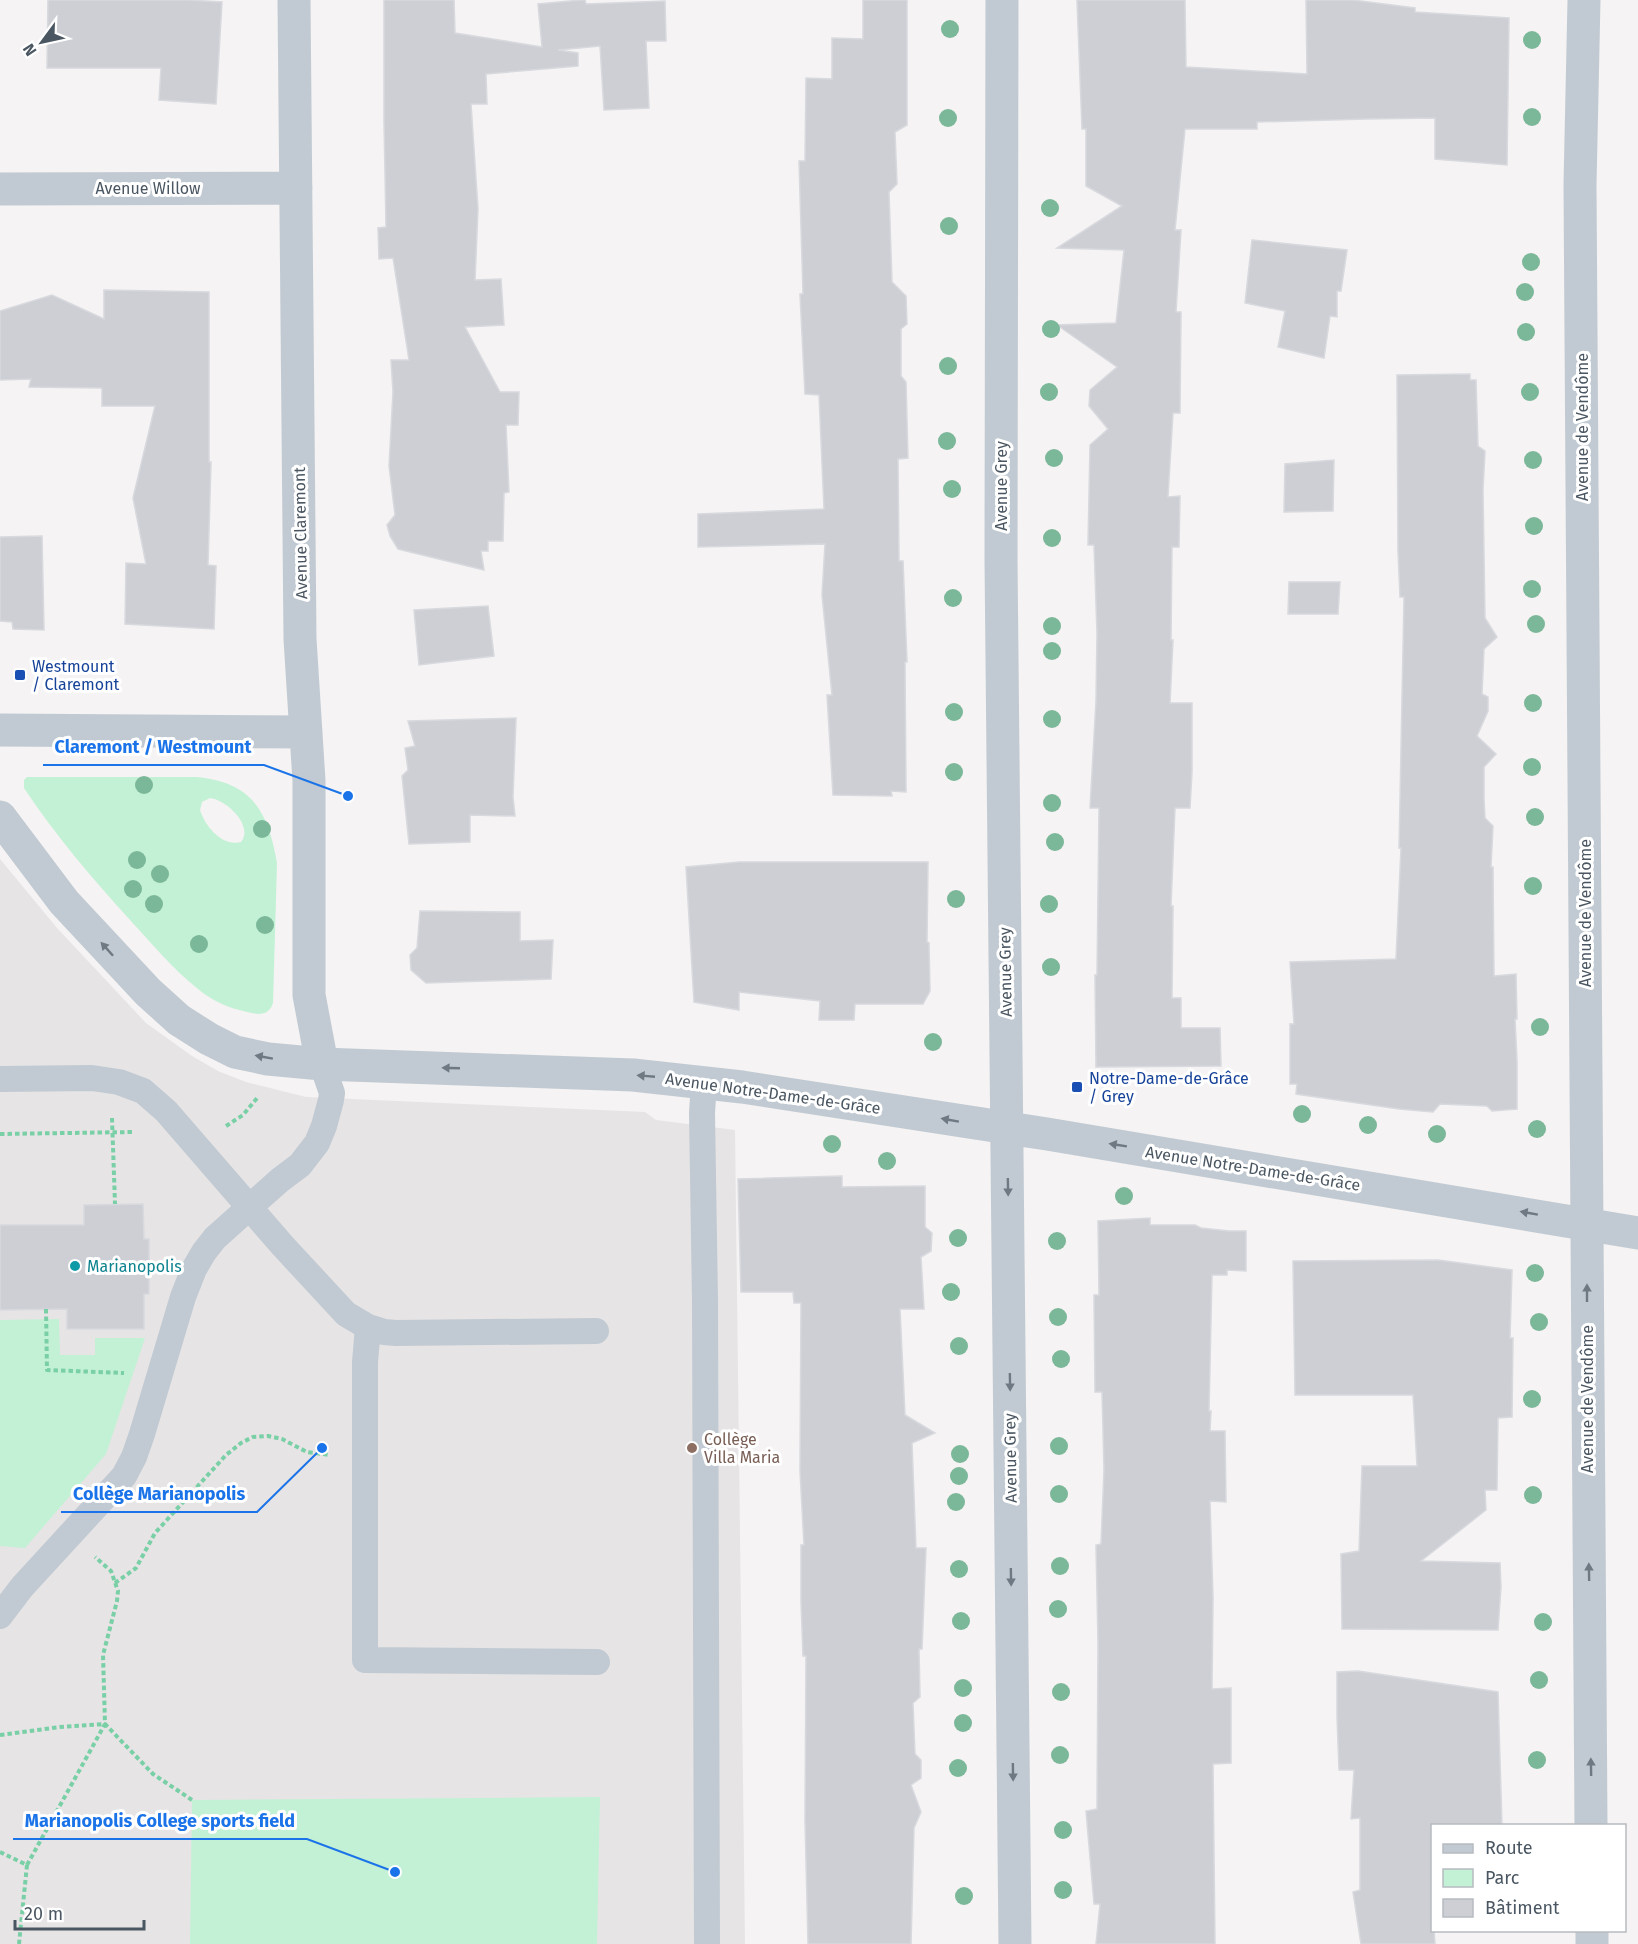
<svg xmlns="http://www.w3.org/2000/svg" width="1638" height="1944" viewBox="0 0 1638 1944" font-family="'Fira Sans',sans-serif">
	<rect width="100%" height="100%" fill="#f5f3f3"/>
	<!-- education -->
	<path fill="#e6e4e5" d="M0 859 57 928 146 1023 192 1056 218 1071 246 1082 306 1097 645 1112 656 1120 735 1130 745 1944H0Z"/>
	<!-- green -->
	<path fill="#c3f1d5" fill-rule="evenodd" d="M27 777H196C252 782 268 811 277 863L273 1003C269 1016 258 1015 247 1012 229 1008 212 1001 198 989 173 969 152 944 130 920 92 878 55 835 24 788V780ZM210 798C227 800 254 826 241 842 222 847 205 826 200 810L202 802Z
		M59 1319 60 1355H95V1338H145L106 1454 25 1548 0 1546V1320Z
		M600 1797 597 1944H190L192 1800Z"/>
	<!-- building -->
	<path fill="#cdcfd5" stroke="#d7d9de" stroke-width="1.5" d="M48 0H188L222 2 216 104 159 100 161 68H47Z
		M384 0H454L455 33 542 47 538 4 581 0H585L586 4 665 1 666 41H646L649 108 604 110 600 46 558 50 578 53V66L486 74 487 104H471L478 209 475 280 501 279 504 325 465 327 500 392H519L518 425H506L509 492 504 493 503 541H488V551H481L484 570 398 549 390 536 387 525 395 515 389 466 393 392 391 360H409L393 258 379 259 378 228 386 227 384 121Z
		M863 0H907V125L895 132 897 184 889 192 892 282 906 296 907 324 901 329V376L906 382 908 458 898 459 899 561H903L907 662H905L906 792 891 791 892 796 833 795 827 695H832L822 595 825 544 698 547V514L824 509 819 395 805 394 800 294H803L799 161H805L806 78 832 79V38L863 39Z
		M1077 0H1185L1186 67 1307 74 1306 0H1353L1415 8V12L1509 18 1507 165 1435 159V118L1366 119 1257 122V129H1185L1175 230H1181L1176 312H1181L1180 413H1173L1168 497 1180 496 1179 547H1172L1171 640H1173L1170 703H1192V772L1190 808H1175L1171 906H1173L1172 998H1181V1028H1220L1221 1066 1096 1067 1095 975H1097L1099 808H1090L1096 701 1097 633 1094 545H1088L1090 445 1108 429 1089 406 1090 390 1117 367 1057 325 1116 323 1124 250 1057 248 1122 206 1086 186V129H1082Z
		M1252 240 1347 250 1341 291H1337V317L1330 316 1324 358 1278 347 1285 311 1245 303Z
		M104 290 209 292V462H211L208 565 216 566 214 629 125 624 126 563 146 564 133 498 155 406H102V388L29 387 31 379 0 380V311L52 295 104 319Z
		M1470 374V380H1476L1478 446 1485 451 1483 490 1485 618 1497 637 1484 649 1482 694 1488 697V711L1477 736 1496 754 1484 767V798L1485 818 1493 826 1491 867H1493L1494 976 1516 974 1517 1019H1515L1517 1062V1109L1492 1111 1487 1106 1440 1104 1433 1112 1399 1109 1296 1094 1297 1084H1290V1024H1294L1290 962 1396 959 1401 848H1399L1400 800 1404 597H1400L1398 551 1397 375Z
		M1334 460 1333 511 1284 512 1285 464Z
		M42 536 44 630 13 629 12 622 0 621V537Z
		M1289 582H1340L1338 614H1288Z
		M488 606 494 656 419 665 414 610Z
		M516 718 513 797 515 816 470 815V842L409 844 402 776 408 770 405 748 415 746 408 721Z
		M739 862H928L927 942 929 943 930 991 923 1004H855L854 1020H819L820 1001 739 992V1010L694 1002 686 867Z
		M420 911 520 912V941L553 940 551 979 426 983 411 970 410 955 417 948Z
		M842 1176V1187L925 1186V1227L932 1233 931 1251 921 1257 924 1309H900L905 1415 935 1433 912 1443 916 1548H926L922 1649H919L920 1697 913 1703 915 1754 921 1760V1778L911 1785 921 1812 914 1828 911 1944H808L805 1819 806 1656H803L801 1601V1545H804L800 1471 801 1303H794L793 1292H741L738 1179Z
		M143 1204 144 1239H149V1294H144V1329H67V1309L0 1310V1225H84V1205Z
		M1150 1218V1225H1195L1201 1228 1229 1231H1246V1271L1227 1270V1275H1212L1209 1411H1211L1210 1431H1225L1226 1502 1210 1501 1213 1597 1212 1689 1231 1688V1763L1213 1764 1215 1944H1096L1100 1904H1094L1086 1811 1097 1809 1098 1643 1096 1545 1101 1544 1104 1470 1102 1392H1095L1094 1295H1099L1098 1221Z
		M1438 1260 1512 1270 1510 1338H1513L1512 1417 1498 1418 1497 1490H1485L1486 1510 1421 1561 1500 1563 1501 1587 1498 1630 1342 1629 1341 1554 1359 1551 1362 1466H1417L1413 1395H1295L1293 1261Z
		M1358 1671 1498 1692 1502 1826H1432V1930H1434L1435 1944H1361L1353 1892 1360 1890V1818L1351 1819 1354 1770H1339L1337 1717V1672Z"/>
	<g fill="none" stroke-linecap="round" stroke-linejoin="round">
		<!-- path -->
		<path stroke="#7ad0a6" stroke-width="4" stroke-dasharray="4.5 3" stroke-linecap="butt" d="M112 1118 115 1204
			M226 1126 243 1115 258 1097
			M0 1134 134 1132
			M46 1309 47 1370 124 1373
			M115 1583 136 1568 155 1533 226 1455 241 1443 253 1437 268 1436 282 1439 307 1452 330 1455
			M0 1735 60 1727 105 1724 153 1774 192 1800
			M0 1852 27 1865 19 1944
			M27 1865 105 1724 103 1655 117 1601 118 1591 111 1571 95 1557"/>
		<!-- service -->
		<path stroke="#c1cad2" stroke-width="26" d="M0 1079 92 1078 119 1082 143 1091 166 1111 283 1246 346 1314 368 1327 384 1332 396 1333 596 1331
			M704 1082 702 1113 705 1301 707 1944
			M368 1327 365 1362V1660L597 1662
			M0 1616 22 1587 124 1476 134 1457 142 1434 183 1297 194 1269 204 1252 215 1238 280 1180 300 1165 317 1143 324 1126 331 1100 332 1093 322 1064"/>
		<!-- minor -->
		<path stroke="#c1cad2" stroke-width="33" d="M294 0 300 639 309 781V995L322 1064
			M1002 0 1001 560 1015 1944
			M1584 0 1580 185 1591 1826
			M0 189 296 188
			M0 730 306 732
			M0 817 64 902 148 992 179 1020 209 1039 235 1052 268 1059 322 1064 633 1075 742 1087 1047 1134 1638 1233
			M1592 1930V1944"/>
	</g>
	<!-- trees -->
	<g fill="#7bb799">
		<circle cx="950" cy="29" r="9"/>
		<circle cx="1532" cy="40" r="9"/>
		<circle cx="1532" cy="117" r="9"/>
		<circle cx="948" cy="118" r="9"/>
		<circle cx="1050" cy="208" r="9"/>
		<circle cx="949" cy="226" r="9"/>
		<circle cx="1531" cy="262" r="9"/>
		<circle cx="1525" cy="292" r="9"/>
		<circle cx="1051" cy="329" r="9"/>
		<circle cx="1526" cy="332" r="9"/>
		<circle cx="948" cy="366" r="9"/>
		<circle cx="1049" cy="392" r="9"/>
		<circle cx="1530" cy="392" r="9"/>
		<circle cx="947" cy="441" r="9"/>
		<circle cx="1054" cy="458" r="9"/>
		<circle cx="1533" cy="460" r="9"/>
		<circle cx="952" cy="489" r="9"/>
		<circle cx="1534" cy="526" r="9"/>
		<circle cx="1052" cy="538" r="9"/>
		<circle cx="1532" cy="589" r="9"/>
		<circle cx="953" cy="598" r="9"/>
		<circle cx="1536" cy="624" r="9"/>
		<circle cx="1052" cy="626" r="9"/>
		<circle cx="1052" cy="651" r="9"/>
		<circle cx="1533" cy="703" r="9"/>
		<circle cx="954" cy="712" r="9"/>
		<circle cx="1052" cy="719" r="9"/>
		<circle cx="1532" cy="767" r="9"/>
		<circle cx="954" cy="772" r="9"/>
		<circle cx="144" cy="785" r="9"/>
		<circle cx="1052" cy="803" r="9"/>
		<circle cx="1535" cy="817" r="9"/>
		<circle cx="262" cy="829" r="9"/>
		<circle cx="1055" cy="842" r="9"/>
		<circle cx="137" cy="860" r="9"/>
		<circle cx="160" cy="874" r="9"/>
		<circle cx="1533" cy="886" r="9"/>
		<circle cx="133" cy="889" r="9"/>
		<circle cx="956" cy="899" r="9"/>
		<circle cx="154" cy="904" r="9"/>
		<circle cx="1049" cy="904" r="9"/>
		<circle cx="265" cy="925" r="9"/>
		<circle cx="199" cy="944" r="9"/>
		<circle cx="1051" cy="967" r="9"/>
		<circle cx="1540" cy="1027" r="9"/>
		<circle cx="933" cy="1042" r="9"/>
		<circle cx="1302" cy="1114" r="9"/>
		<circle cx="1368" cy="1125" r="9"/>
		<circle cx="1537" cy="1129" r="9"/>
		<circle cx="1437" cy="1134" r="9"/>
		<circle cx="832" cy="1144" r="9"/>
		<circle cx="887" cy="1161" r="9"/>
		<circle cx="1124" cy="1196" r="9"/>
		<circle cx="958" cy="1238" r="9"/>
		<circle cx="1057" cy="1241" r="9"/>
		<circle cx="1535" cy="1273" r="9"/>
		<circle cx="951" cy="1292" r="9"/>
		<circle cx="1058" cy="1317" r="9"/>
		<circle cx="1539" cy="1322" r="9"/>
		<circle cx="959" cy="1346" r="9"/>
		<circle cx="1061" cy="1359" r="9"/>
		<circle cx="1532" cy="1399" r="9"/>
		<circle cx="1059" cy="1446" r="9"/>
		<circle cx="960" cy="1454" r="9"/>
		<circle cx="959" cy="1476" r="9"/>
		<circle cx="1059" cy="1494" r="9"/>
		<circle cx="1533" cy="1495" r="9"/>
		<circle cx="956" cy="1502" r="9"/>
		<circle cx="1060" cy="1566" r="9"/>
		<circle cx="959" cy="1569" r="9"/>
		<circle cx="1058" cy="1609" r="9"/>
		<circle cx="961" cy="1621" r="9"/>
		<circle cx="1543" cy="1622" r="9"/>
		<circle cx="1539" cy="1680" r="9"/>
		<circle cx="963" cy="1688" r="9"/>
		<circle cx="1061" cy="1692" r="9"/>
		<circle cx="963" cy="1723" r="9"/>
		<circle cx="1060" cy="1755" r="9"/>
		<circle cx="1537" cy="1760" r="9"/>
		<circle cx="958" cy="1768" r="9"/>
		<circle cx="1063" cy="1830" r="9"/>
		<circle cx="1063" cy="1890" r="9"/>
		<circle cx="964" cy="1896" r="9"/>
	</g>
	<!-- one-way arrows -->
	<defs><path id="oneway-solid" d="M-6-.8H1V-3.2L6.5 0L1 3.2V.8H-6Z" transform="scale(1.5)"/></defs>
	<g fill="#6e7983">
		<use href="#oneway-solid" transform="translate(107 949) rotate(-132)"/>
		<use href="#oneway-solid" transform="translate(264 1057) rotate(-170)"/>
		<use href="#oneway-solid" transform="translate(451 1068) rotate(-178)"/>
		<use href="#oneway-solid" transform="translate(646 1076) rotate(-175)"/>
		<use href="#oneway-solid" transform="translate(950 1120) rotate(-170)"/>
		<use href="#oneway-solid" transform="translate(1118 1145) rotate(-171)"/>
		<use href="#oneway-solid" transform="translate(1008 1187) rotate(89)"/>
		<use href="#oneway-solid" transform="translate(1529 1213) rotate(-170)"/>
		<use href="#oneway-solid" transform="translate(1587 1293) rotate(-90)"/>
		<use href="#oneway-solid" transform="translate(1010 1382) rotate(89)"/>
		<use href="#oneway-solid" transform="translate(1589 1572) rotate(-91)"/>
		<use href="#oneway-solid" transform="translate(1011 1577) rotate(89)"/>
		<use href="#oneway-solid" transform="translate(1591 1767) rotate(-91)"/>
		<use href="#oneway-solid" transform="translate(1013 1772) rotate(89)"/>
	</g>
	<!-- markers -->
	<g fill="#1a4fb4" stroke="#fff" stroke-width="2">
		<rect x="14" y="669" width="12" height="12" rx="3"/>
		<rect x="1071" y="1081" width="12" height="12" rx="3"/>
	</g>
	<circle fill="#0f9aa8" stroke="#fff" stroke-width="2" cx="75" cy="1266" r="6"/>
	<circle fill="#8d6e63" stroke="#fff" stroke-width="2" cx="692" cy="1448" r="6"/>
	<g text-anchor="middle" stroke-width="6" stroke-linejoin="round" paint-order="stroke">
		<!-- street labels -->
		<g font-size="16" fill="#4a5661" stroke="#fff">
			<text x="148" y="194">Avenue Willow</text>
			<text transform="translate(1582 427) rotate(-90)" y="6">Avenue de Vendôme</text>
			<text transform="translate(1001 486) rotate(-90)" y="6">Avenue Grey</text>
			<text transform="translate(300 533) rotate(-91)" y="6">Avenue Claremont</text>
			<text transform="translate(1585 913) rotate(-90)" y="6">Avenue de Vendôme</text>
			<text transform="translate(1005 972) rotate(-91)" y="6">Avenue Grey</text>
			<text transform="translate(773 1093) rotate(8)" y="6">Avenue Notre-Dame-de-Grâce</text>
			<text transform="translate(1253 1168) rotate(9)" y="6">Avenue Notre-Dame-de-Grâce</text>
			<text transform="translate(1587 1399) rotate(-90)" y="6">Avenue de Vendôme</text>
			<text transform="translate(1010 1458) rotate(-91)" y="6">Avenue Grey</text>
		</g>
		<!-- transit labels -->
		<g font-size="16" fill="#164399" stroke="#fff" text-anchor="start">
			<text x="32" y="672">Westmount<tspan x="32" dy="18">/ Claremont</tspan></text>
			<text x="1089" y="1084">Notre-Dame-de-Grâce<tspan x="1089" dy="18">/ Grey</tspan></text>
		</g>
		<!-- culture labels -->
		<g font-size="16" fill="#0d838f" stroke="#fff" text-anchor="start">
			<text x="87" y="1272">Marianopolis</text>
		</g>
		<!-- education labels -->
		<g font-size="16" fill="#785e54" stroke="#fff" text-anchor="start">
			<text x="704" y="1445">Collège<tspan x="704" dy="18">Villa Maria</tspan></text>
		</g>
	</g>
	<!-- callouts -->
	<path fill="none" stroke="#1a73e8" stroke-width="2" d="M348 796L264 765H43M322 1448L257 1512H61M395 1872L307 1839H13"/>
	<g fill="#1a73e8" stroke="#fff" stroke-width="2">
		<circle cx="348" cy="796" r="6"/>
		<circle cx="322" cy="1448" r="6"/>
		<circle cx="395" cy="1872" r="6"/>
	</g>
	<g font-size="18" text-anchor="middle" font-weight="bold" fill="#1a73e8" stroke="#fff" stroke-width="6" stroke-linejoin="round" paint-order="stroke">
		<text x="153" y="753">Claremont / Westmount</text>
		<text x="159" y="1500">Collège Marianopolis</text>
		<text x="160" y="1827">Marianopolis College sports field</text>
	</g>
	<!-- legend -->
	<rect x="1431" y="1824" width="195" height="108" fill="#ffffff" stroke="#b7bbc0" stroke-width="1.5"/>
	<rect x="1443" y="1844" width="30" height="9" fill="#c1cad2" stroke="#b7bbc0" stroke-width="1.5"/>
	<text x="1485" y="1854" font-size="18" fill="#4a5661">Route</text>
	<rect x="1443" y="1869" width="30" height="18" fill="#c3f1d5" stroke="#b7bbc0" stroke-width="1.5"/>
	<text x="1485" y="1884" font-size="18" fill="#4a5661">Parc</text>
	<rect x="1443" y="1899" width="30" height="18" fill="#cdcfd5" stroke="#b7bbc0" stroke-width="1.5"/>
	<text x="1485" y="1914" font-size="18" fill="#4a5661">Bâtiment</text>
	<!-- north arrow -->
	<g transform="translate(42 42) rotate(237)" stroke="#ffffff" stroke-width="4.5" paint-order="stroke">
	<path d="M0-4.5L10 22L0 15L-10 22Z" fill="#4a5661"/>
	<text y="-9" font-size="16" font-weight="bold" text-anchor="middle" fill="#4a5661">N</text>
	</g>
	<!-- scale -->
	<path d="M15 1920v9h129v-9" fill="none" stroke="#4a5661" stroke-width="3"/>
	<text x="24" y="1920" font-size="18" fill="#4a5661" stroke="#ffffff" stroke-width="4.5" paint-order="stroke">20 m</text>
</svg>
